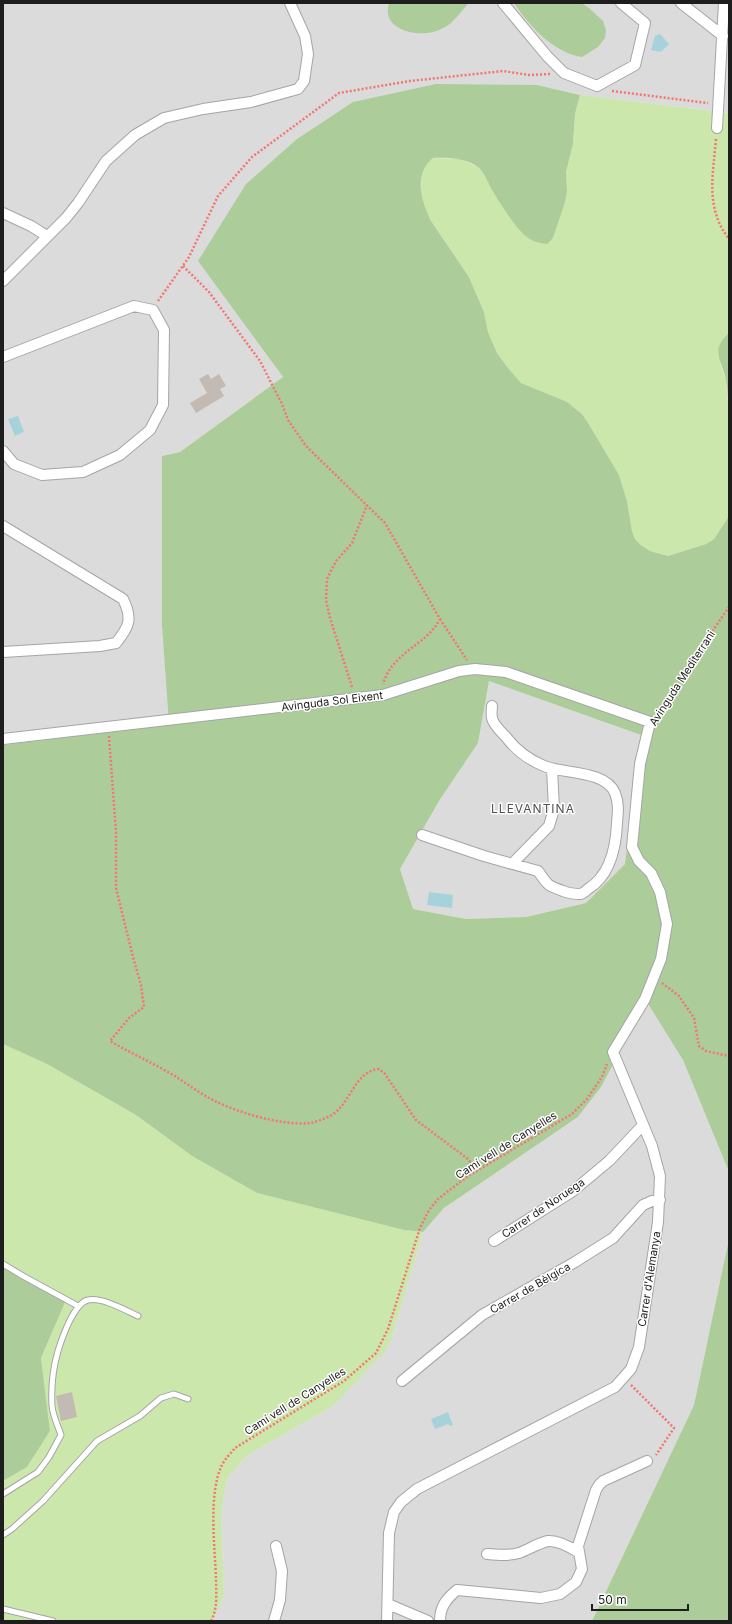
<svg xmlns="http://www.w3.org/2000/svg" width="732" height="1624" viewBox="0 0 732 1624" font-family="Inter,sans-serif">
	<rect width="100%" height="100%" fill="#efebe4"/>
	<!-- residential -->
	<path fill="#dcdbdb" d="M3 3H389L388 5 415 32 425 33 434 32 444 29 469 3H514L533 28 555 45 589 8 582 3H729V113L580 95 537 85 198 261 283 377 180 452 162 456V626L169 725 3 745Z
		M489 681 641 735 625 864 586 903 526 917 466 919 413 909 400 869 439 801 478 743Z
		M647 1001 683 1060 729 1172V1239L694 1405 592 1621H213L224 1595 221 1513 227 1478 248 1455 333 1406 392 1337 423 1232 444 1208 578 1117 601 1087Z"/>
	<!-- grass -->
	<path fill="#cce7ac" d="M580 95 729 113V333L727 335 720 363 726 381 729 415V516L714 539 706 544 668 556 650 551 642 546 635 539 632 531 627 501 619 475 582 414 575 408 521 383 508 368 497 353 488 332 484 312 469 277 431 221C421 200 413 175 433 158L460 159 478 167 484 174 504 207 553 238 567 192 566 172 573 144 575 114Z
		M3 1044 47 1064 136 1115 192 1156 257 1193 404 1230 423 1232 392 1337 386 1350 333 1406 248 1455 227 1478 221 1513 224 1595 213 1621 3 1620V1481L27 1467 50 1431 41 1358 66 1300 3 1260Z"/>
	<!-- forest -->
	<path fill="#accd9a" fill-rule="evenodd" d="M389 3H469C461 11 453 24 442 29 423 39 380 32 389 3Z
		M514 3H582L589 8 603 21 606 30 605 38 598 47 582 57C554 53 529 26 514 3Z
		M436 84 537 85 580 95 575 114 573 144 566 172 567 192 565 202 553 238 547 244C540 243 533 242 527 237 515 228 500 203 492 190 488 183 485 173 478 167 466 158 447 157 433 158 413 175 421 200 431 221L469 277 484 312 488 332 497 353 508 368 521 383 567 402 582 414 588 423 619 475 627 501 632 531 635 539 642 546 650 551 668 556 706 544 714 539 729 516V1172L683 1060 647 1002 601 1087 578 1117 444 1208 423 1232 404 1230 257 1193 192 1156 136 1115 47 1064 3 1044V745L169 725 162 626V456L180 452 283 377 198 261 246 184 297 139 353 102ZM489 681 641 735 625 864 586 903 526 917 466 919 413 909 400 869 439 801 478 743Z
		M729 333V415C728 404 728 392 726 381 723 362 709 350 729 333Z
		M729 1239V1621H592L694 1405Z
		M3 1260 66 1300 41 1358 50 1431 27 1467 3 1481Z"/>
	<!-- water -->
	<path fill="#a6d2db" d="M660 34 669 44 661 52 651 50 655 36Z
		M18 416 24 432 15 436 8 419Z
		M429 892 453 895 452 908 427 905Z
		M448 1412 453 1425 450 1426 448 1424 435 1429 431 1419Z"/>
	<!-- building -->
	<path fill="#c3bab4" d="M208 374 211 379 219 374 226 386 220 389 224 396 196 413 190 403 207 393 199 379Z
		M72 1392 77 1417 61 1421 56 1396Z"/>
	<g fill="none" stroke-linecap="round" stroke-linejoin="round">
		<!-- service casing -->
		<g stroke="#a5a5a5" stroke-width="7">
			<path id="service" d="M3 1264 23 1276 78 1306
				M3 1494 38 1472 49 1457 61 1435C58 1426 53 1416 52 1406 51 1388 53 1368 58 1351 62 1338 74 1303 88 1300 102 1297 125 1310 138 1316
				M3 1535 12 1529 43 1501 97 1441 140 1416 161 1398 174 1394 188 1399
				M3 1609 53 1621"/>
		</g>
		<!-- minor casing -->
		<g stroke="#a5a5a5" stroke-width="12">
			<path id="minor" d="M503 3 547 56 564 73 597 86 635 65 645 23 621 3
				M681 3 723 36
				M717 128 724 3
				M3 213 31 226 47 236
				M3 281 66 218 78 203 106 161 135 135 164 118 203 109 251 102 298 89 304 81 308 54 305 36 290 3
				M3 357 134 306 153 310 164 330 163 405 150 430 120 455 83 472 42 475 14 464 3 451
				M3 526 123 599C133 619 129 627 116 643L100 646 3 652
				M3 739 383 695 459 671 475 669 506 672 650 722 640 764 632 847
				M422 835 484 856 538 871C548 885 546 885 563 891 568 893 575 894 581 894 583 893 586 891 588 889 611 875 616 847 617 823 618 812 619 803 615 793 605 770 564 774 544 766 529 760 516 750 506 737 501 732 493 724 492 718 491 714 492 709 492 706
				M512 864 549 826 554 809 552 769
				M494 1241 573 1191 609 1161 643 1125
				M402 1381 482 1315 575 1262 613 1238 643 1205 652 1201 660 1200
				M487 1554C498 1555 508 1556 519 1553 528 1550 538 1543 548 1541 558 1540 570 1547 578 1552
				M388 1604 428 1621
				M274 1621 280 1600 282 1571 276 1546
				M387 1621 389 1533 394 1512 401 1502 417 1489 615 1387 631 1369 639 1347 658 1222 660 1176 652 1146 613 1052 645 999 661 959 667 924 660 892 651 873 639 861 632 847
				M440 1621C440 1607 446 1599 457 1590L541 1598 560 1594 576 1582 582 1569 578 1546 596 1490 599 1485 603 1481 647 1461"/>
		</g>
		<!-- path -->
		<path stroke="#f5756f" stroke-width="2.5" stroke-dasharray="2 2" stroke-linecap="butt" d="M612 91 708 103
			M716 139C713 175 705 208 729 239
			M183 266 209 292 260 361 282 404 288 420 306 446 385 523 440 619C426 646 393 651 383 684
			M158 301 189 257 218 196 252 157 339 93 410 81 503 71 529 75 550 74
			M440 619 467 660
			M352 687 330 618 326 600 327 579 336 561 352 543 367 505
			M656 714 729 607
			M109 736 116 832V888L133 957 141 985 144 1007 129 1018 110 1041C128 1052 147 1060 166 1071 183 1080 198 1093 215 1101 239 1113 283 1126 310 1123 317 1122 323 1119 330 1116 350 1106 354 1071 379 1069L385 1074 416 1120 468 1159 477 1171
			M662 983 679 996 694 1018 699 1046 706 1051 729 1056
			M631 1385 674 1428 656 1455
			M211 1621C218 1608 216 1593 216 1579 215 1547 208 1493 222 1465 225 1459 231 1453 235 1448L344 1381 376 1353 388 1329 420 1228 429 1210 438 1199 468 1176 572 1114 587 1099 602 1077 607 1064"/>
		<!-- service -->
		<use href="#service" stroke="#fff" stroke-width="5"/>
		<!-- minor -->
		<use href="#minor" stroke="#fff" stroke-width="10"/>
	</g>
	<g text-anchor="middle" stroke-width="3" stroke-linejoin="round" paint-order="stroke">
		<!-- street labels -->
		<g font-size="11" fill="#1e1e1e" stroke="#fff">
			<text transform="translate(682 678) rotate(-57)" y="4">Avinguda Mediterrani</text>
			<text transform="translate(332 701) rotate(-7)" y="4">Avinguda Sol Eixent</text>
			<text transform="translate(506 1145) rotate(-32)" y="4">Camí vell de Canyelles</text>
			<text transform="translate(543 1208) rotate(-34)" y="4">Carrer de Noruega</text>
			<text transform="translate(649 1279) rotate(-81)" y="4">Carrer d'Alemanya</text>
			<text transform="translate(530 1288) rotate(-30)" y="4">Carrer de Bèlgica</text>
			<text transform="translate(295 1401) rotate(-32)" y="4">Camí vell de Canyelles</text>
		</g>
		<!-- neighbourhood labels -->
		<g font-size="12" letter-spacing="1" fill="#515151" stroke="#fff">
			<text x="533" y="813">LLEVANTINA</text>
		</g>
	</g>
	<!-- border -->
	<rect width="732" height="1624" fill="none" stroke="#1e1e1e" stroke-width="8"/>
	<!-- scale -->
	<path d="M592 1604v6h96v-6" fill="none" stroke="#1e1e1e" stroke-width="2"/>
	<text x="598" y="1604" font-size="12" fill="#1e1e1e" stroke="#ffffff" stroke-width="3" paint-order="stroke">50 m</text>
</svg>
